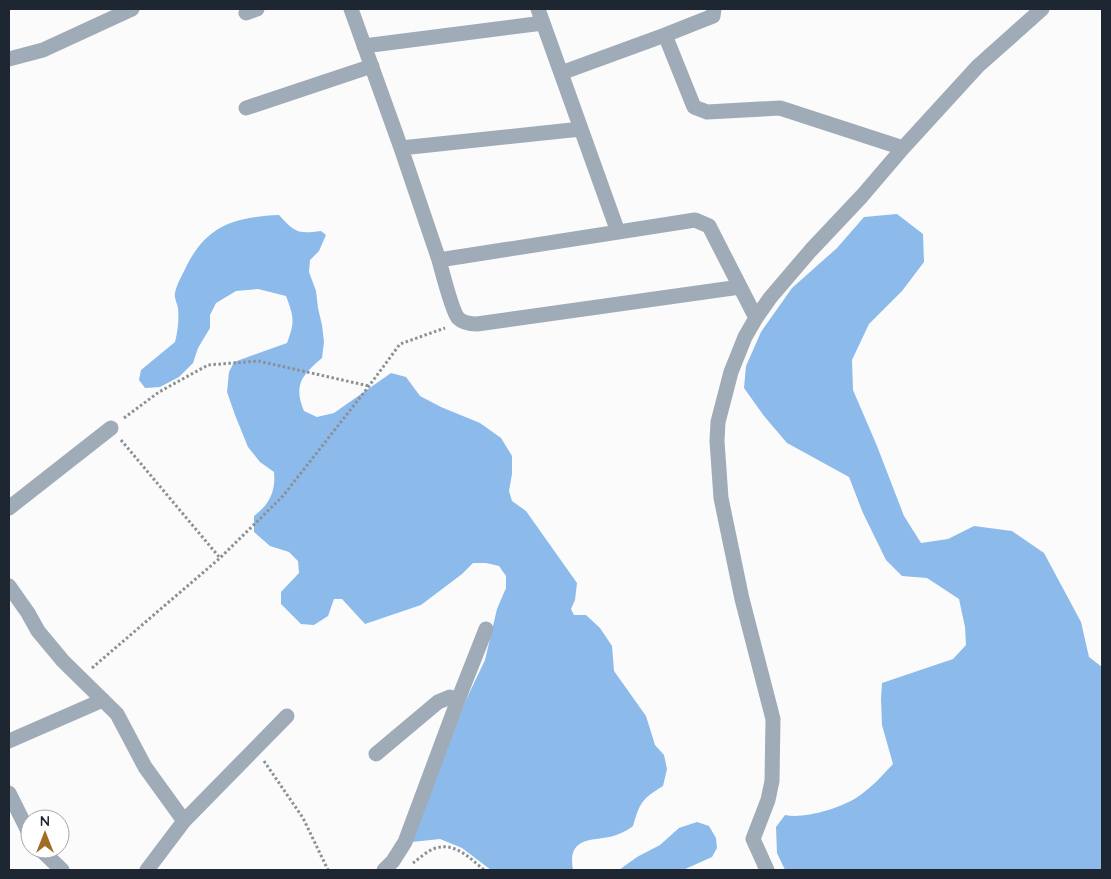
<svg xmlns="http://www.w3.org/2000/svg" width="1111" height="879" viewBox="0 0 1111 879" font-family="Quicksand,sans-serif">
	<rect width="100%" height="100%" fill="#fbfbfb"/>
	<!-- forest -->
	<path fill="#8cbaeb" d="M897 214 923 234 924 262 902 291 869 324 852 360 853 390 877 446 904 516 921 543 948 539 974 526 1012 531 1044 553 1081 622 1089 657 1102 667V870H785L777 853 776 827 785 815C804 819 838 809 856 798 870 789 882 776 893 764L882 725 881 699 882 683 953 659 966 645 965 627 959 599 927 578 902 576 886 560 863 513 849 477 787 443 764 416 744 388 746 366 761 332 792 288 837 248 864 217Z
		M279 215C295 233 298 234 321 231L326 235 319 251 310 260 309 272 316 291 318 308 322 325 324 342 322 358C302 375 293 385 304 411L317 417 334 413 391 373 406 377 420 396 441 407 480 423 501 438 512 456V474L509 491 512 501 526 511 577 583 575 600 571 609 574 615H586L600 628 612 646 614 671 646 716 655 745 664 755 667 769 663 786C642 799 640 802 633 826 629 829 624 832 619 834 599 843 566 832 573 870H491L462 848 440 839 412 842 465 702 485 660 497 609 506 588V576L499 566 486 563H473L462 574 421 605 365 624 342 599H334L328 616 314 625 301 624 281 604V592L299 573 298 561 289 552 270 546 254 532V516C269 505 276 491 274 472L260 462 248 447 235 415 227 392 229 372 234 362 287 343C295 322 294 317 286 296L258 289 236 291 216 303 210 315V328L198 348 193 363 179 377 160 387 145 388 139 380 141 370 175 342C178 330 179 320 178 308 177 303 174 298 175 293 177 283 183 274 187 265 208 224 236 217 279 215Z
		M697 822 709 826 716 838 717 848 712 857 683 870H619L637 857 660 845 679 828Z"/>
	<g fill="none" stroke-linecap="round" stroke-linejoin="round">
		<!-- path -->
		<path stroke="#8b9096" stroke-width="3" stroke-dasharray="2.5 2.5" stroke-linecap="butt" d="M124 418 159 392 208 365 258 361 369 386
			M121 440 220 558
			M92 668 220 558 283 496 369 386 400 344 445 328
			M264 761 303 818 328 870
			M413 863C420 858 428 850 436 848 455 842 471 859 484 870"/>
		<!-- minor -->
		<path stroke="#9fabb7" stroke-width="15" d="M351 9 401 148 439 260 695 220 709 226 756 318
			M538 9 618 232
			M246 13 257 9
			M665 35 694 107 707 112 780 108 903 148
			M364 46 543 23
			M9 59 43 50 132 9
			M561 73 665 35 713 16 714 9
			M246 108 372 66
			M401 148 581 129
			M439 260C442 271 452 311 458 318 463 323 470 324 477 324L740 287
			M9 508 111 428
			M9 586 28 613 38 631 63 661 117 714 145 767 184 821
			M9 741 103 700
			M376 754 438 702 450 697 458 700
			M9 793 30 835
			M40 849 62 870
			M147 870 184 821 287 716
			M384 870 393 861 405 842 458 700 486 629
			M767 870 753 839 768 800 772 781 773 719 742 599 721 498 717 441 718 422 731 372 745 337 756 318 770 298 811 250 862 196 903 148 978 66 1042 9"/>
	</g>
	<!-- border -->
	<rect width="1111" height="879" fill="none" stroke="#1d2631" stroke-width="20"/>
	<!-- north arrow -->
	<g transform="translate(45 834)"><circle r="24" fill="#ffffff" stroke="#a5a8ad"/>
	<path d="M0-4L9 19L0 12L-9 19Z" fill="#a06d24"/>
	<text y="-8" font-size="14" font-weight="bold" text-anchor="middle" fill="#1d2631">N</text>
	</g>
</svg>
